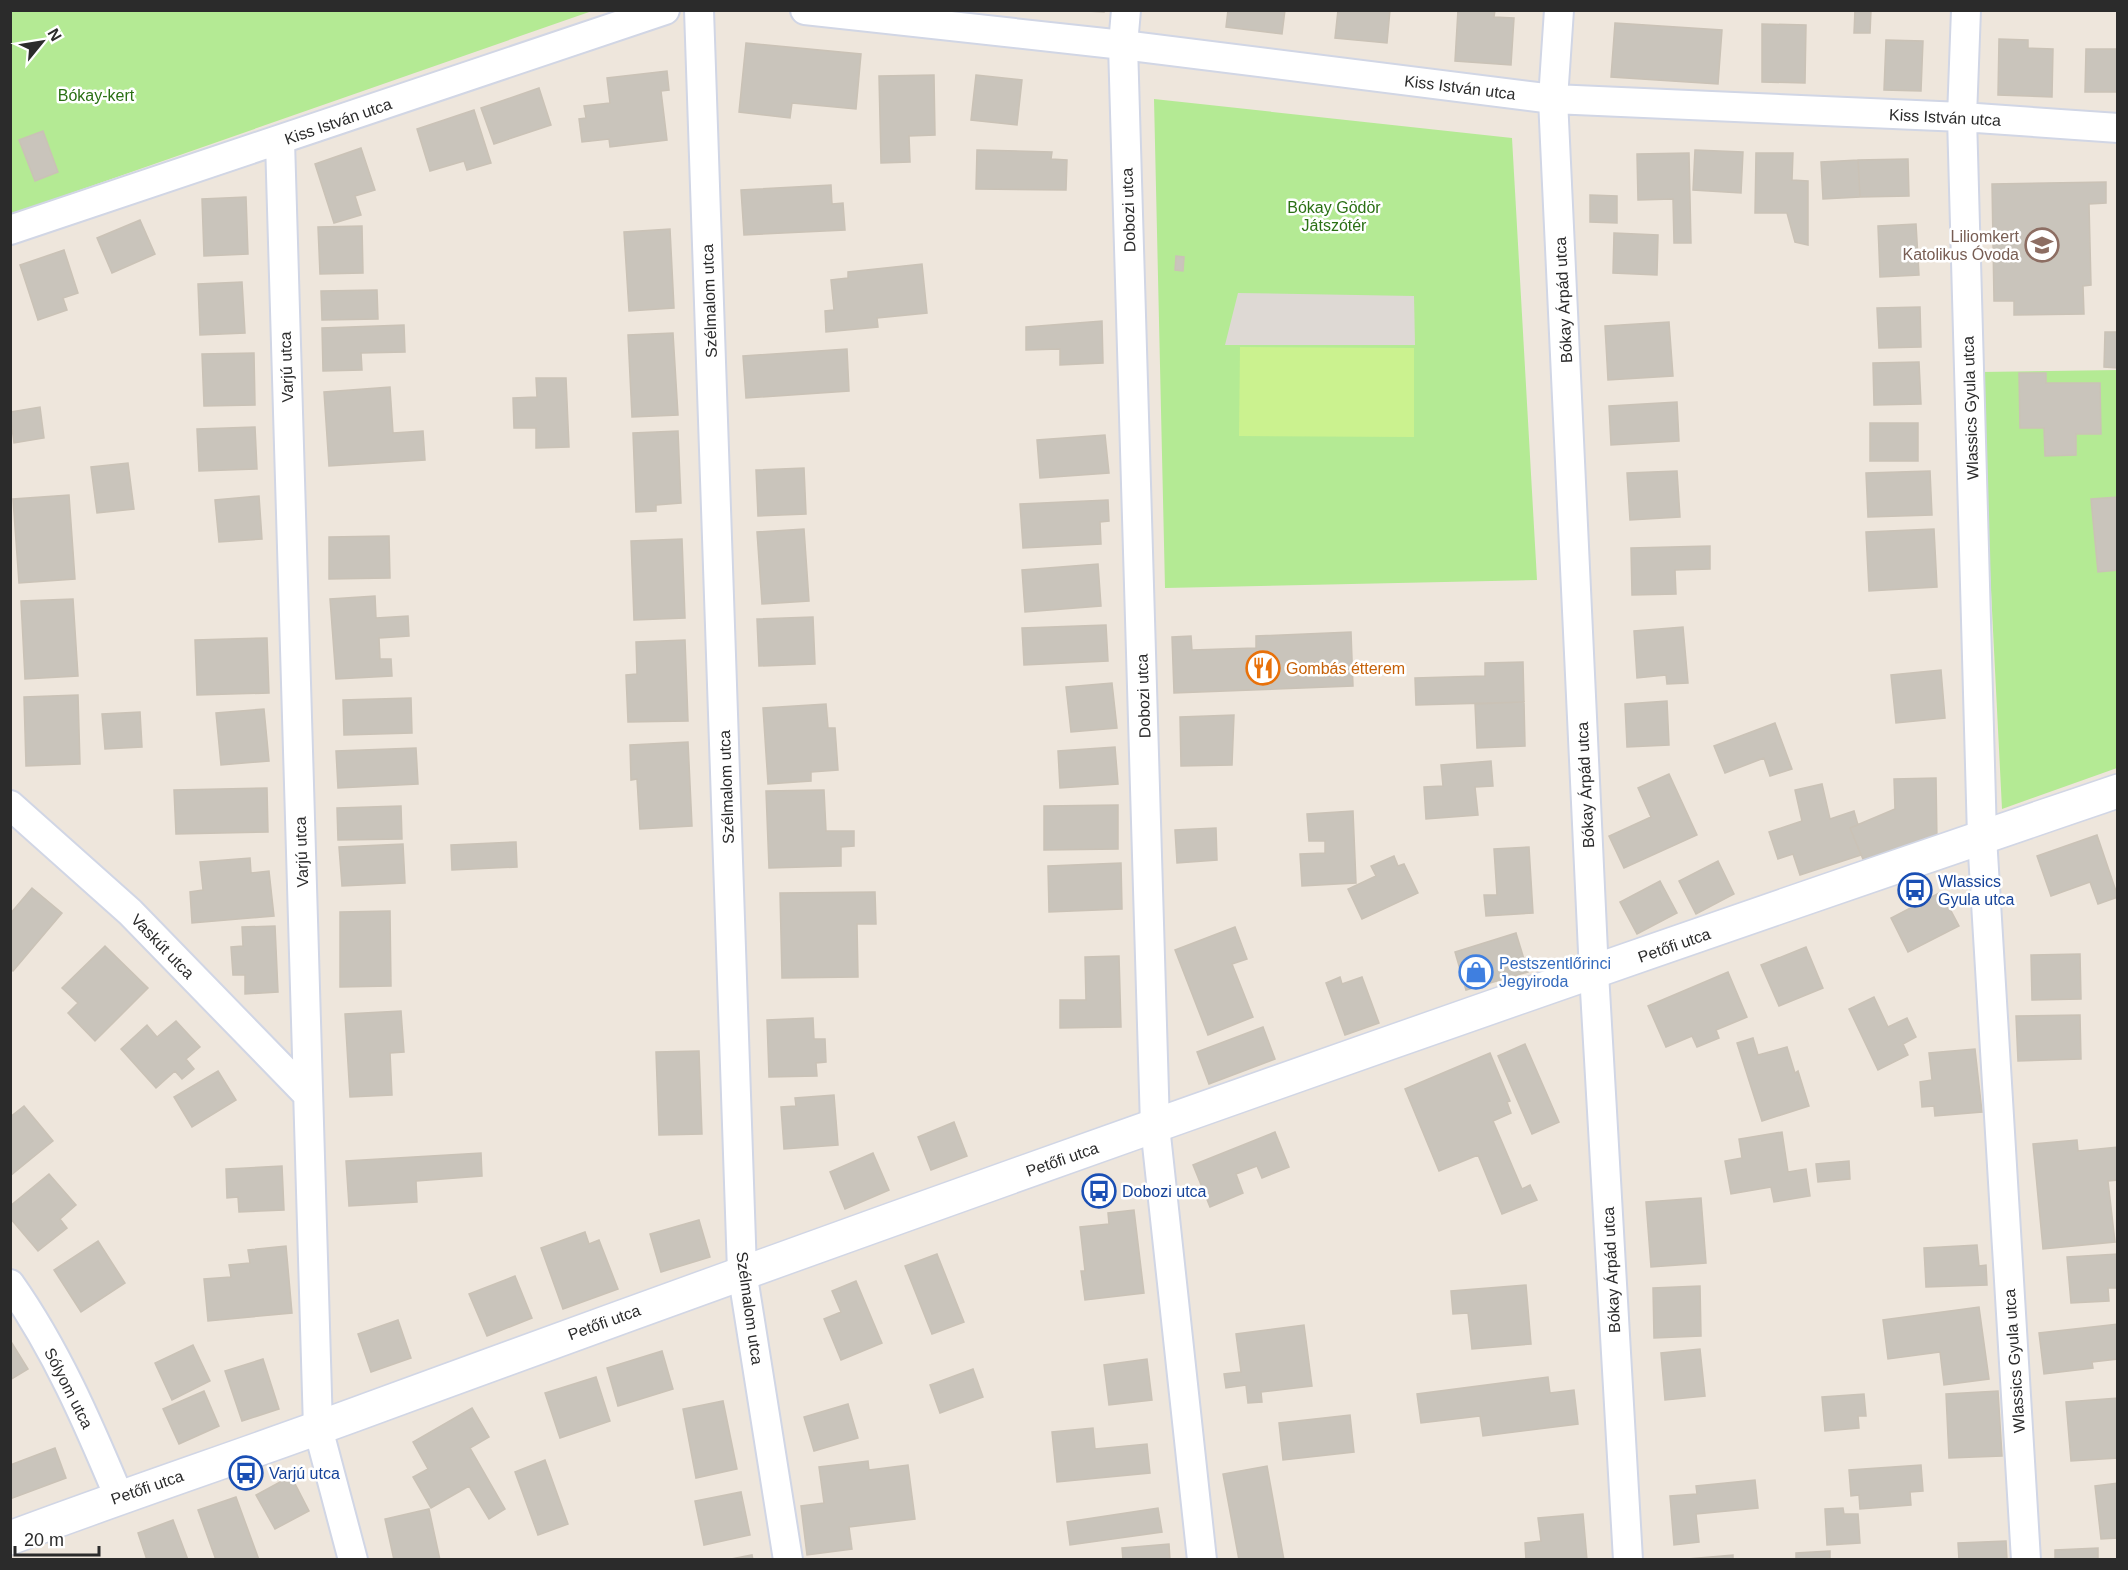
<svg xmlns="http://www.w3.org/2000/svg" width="2128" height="1570" viewBox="0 0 2128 1570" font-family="Helvetica,sans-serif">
	<rect width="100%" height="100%" fill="#eee6dc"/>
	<!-- green -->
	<path fill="#b4ea94" d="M11 11H592L11 214Z
		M1154 99 1512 138 1537 580 1165 588Z
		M2118 370 2117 768 2002 809 1980 372Z"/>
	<!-- pitch -->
	<path fill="#cbf28f" d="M1240 347 1414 348V437L1239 436Z"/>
	<!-- plaza -->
	<path fill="#ded9d4" d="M1238 293 1414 296 1415 345H1225Z"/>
	<!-- building -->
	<path fill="#c9c4bb" stroke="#cac2b6" stroke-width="1.5" d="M1068 10H1104V12Z
		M1228 10H1285L1282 34 1226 27Z
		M1338 10H1390L1387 43 1335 38Z
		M1458 10H1495L1494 17 1514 18 1511 65 1455 61Z
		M1855 10H1871L1870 33H1854Z
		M1615 23 1722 30 1718 84 1611 77Z
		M1762 24 1806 25 1805 83 1762 82Z
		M1999 39 2028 40V48L2053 49 2052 97 1998 95Z
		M1886 40 1923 41 1921 91 1884 90Z
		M746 43 861 54 856 109 792 103 790 118 739 112Z
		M2086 49H2118V92H2085Z
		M667 71 669 90 661 91 667 140 610 147 609 139 582 142 579 119 586 118 584 106 610 103 607 78Z
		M934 75 935 135 909 136 910 162 881 163 879 76Z
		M976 75 1022 80 1017 125 971 120Z
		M539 88 551 125 494 144 481 108Z
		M474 110 491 163 467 170 464 161 430 171 417 129Z
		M43 131 58 172 35 181 19 140Z
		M361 148 375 190 355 196 361 215 334 223 315 164Z
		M977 150 1052 152 1051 159 1067 160 1066 190 976 189Z
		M1695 150 1743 152 1741 193 1693 190Z
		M1689 153 1691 243H1674L1673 199 1638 200 1637 154Z
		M1756 153H1793L1792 180 1808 181V245L1795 242 1787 213H1755Z
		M1908 159 1909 196 1860 197 1858 160Z
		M1858 160 1860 197 1823 199 1821 162Z
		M2106 182V203L2089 204 2091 285 2083 286 2084 314 2014 315V301H1994L1992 184Z
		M831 185 832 204 843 203 845 230 744 235 741 190Z
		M1590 195 1617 196V223L1590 222Z
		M246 197 248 254 204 256 202 199Z
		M140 220 155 254 112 273 97 238Z
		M1916 224 1919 275 1880 277 1878 226Z
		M362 226 363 273 320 274 318 227Z
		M670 229 674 308 629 311 624 232Z
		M1614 233 1658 235 1657 275 1613 273Z
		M64 250 78 293 63 298 67 310 38 320 20 265Z
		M1176 256 1184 257 1183 271 1175 270Z
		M922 264 927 313 877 318 878 327 826 332 825 311 834 310 831 280 848 278V272Z
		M242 282 245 333 200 335 198 284Z
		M377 290 378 319 322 320 321 291Z
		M1920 307 1921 347 1879 348 1877 308Z
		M1102 321 1103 363 1060 365V349L1026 350V327Z
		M1669 322 1673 376 1608 380 1605 326Z
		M404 325 405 352 361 353 362 370 323 371 322 328Z
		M2105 332H2118V368L2104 367Z
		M673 333 678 415 632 417 628 335Z
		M847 349 849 391 746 398 743 356Z
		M254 353 255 405 204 406 202 354Z
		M1919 362 1921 404 1874 405 1873 363Z
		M2019 373H2046V383H2100L2101 434H2076V455L2045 456 2044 428H2020Z
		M536 378H566L569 447 536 448V428H514L513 398 537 397Z
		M390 387 393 433 423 431 425 460 329 466 324 392Z
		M1677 402 1679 441 1611 445 1609 406Z
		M40 407 44 438 14 443 10 412Z
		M1870 423H1918V461H1870Z
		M255 427 257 469 199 471 197 429Z
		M678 431 681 503 656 505V511L636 512 633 433Z
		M1105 435 1109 473 1040 478 1037 440Z
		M128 463 134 509 97 513 91 467Z
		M804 468 806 514 758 516 756 470Z
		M1677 471 1680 517 1630 520 1627 473Z
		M1930 471 1932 515 1868 517 1866 473Z
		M69 495 75 579 19 583 13 499Z
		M259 496 262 539 219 542 215 500Z
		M2118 497V570L2098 572 2091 499Z
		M1108 500 1109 521 1100 522 1101 544 1023 548 1020 504Z
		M804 529 809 601 762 604 757 532Z
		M1934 529 1937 587 1869 591 1866 532Z
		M389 536 390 578 329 579V537Z
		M682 539 685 618 634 620 631 541Z
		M1710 546V569L1675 570 1676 594 1632 595 1631 548Z
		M1098 564 1101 606 1025 612 1022 570Z
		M375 596 376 618 408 616 409 636 379 638 380 659H391L392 676 336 679 330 599Z
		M73 599 78 676 25 679 21 601Z
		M813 617 815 664 759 666 757 619Z
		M1106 625 1108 661 1024 665 1022 628Z
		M1683 627 1688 683 1667 684 1666 675 1637 678 1634 631Z
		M1351 632 1353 686 1174 693 1172 637 1191 636 1192 650 1256 648V636Z
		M267 638 269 693 197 695 195 640Z
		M685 640 688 721 628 722 626 675 637 674 636 642Z
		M1523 662 1524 702 1416 705 1415 678 1485 676V663Z
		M1941 670 1945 718 1896 723 1891 675Z
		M1112 683 1117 728 1071 732 1066 687Z
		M78 695 80 764 26 766 24 697Z
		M411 698 412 733 344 735 343 700Z
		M1667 701 1669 745 1627 747 1625 704Z
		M1524 702 1525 746 1477 748 1475 704Z
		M826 704 828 728H835L838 770 811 772V781L768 784 763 708Z
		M264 709 269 761 221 765 216 713Z
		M140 712 142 747 105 749 102 714Z
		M1234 715 1232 765 1181 766 1180 717Z
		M1775 723 1792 769 1770 776 1764 758 1725 773 1714 746Z
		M688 742 692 826 640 829 637 779 631 780 630 745Z
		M1115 747 1118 784 1060 788 1058 751Z
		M416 748 418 784 338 788 336 751Z
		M1491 761 1493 786 1475 787 1478 815 1426 819 1424 787 1443 786 1441 765Z
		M1669 774 1697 835 1624 868 1609 836 1651 817 1638 788Z
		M1936 778 1937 842H1914L1865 864 1850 828 1895 809 1894 779Z
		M1822 784 1830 819 1854 811 1858 825 1850 828 1861 855 1800 875 1793 854 1778 859 1769 832 1802 821 1795 790Z
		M267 788 268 832 176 834 174 790Z
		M824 790 826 831H854V846L841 847V866L769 868 766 791Z
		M1118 805V849L1044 850V806Z
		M401 806 402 839 338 840 337 808Z
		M1353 811 1356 883 1302 886 1300 854 1325 853V841H1309L1307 814Z
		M1216 828 1217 860 1177 863 1175 830Z
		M2097 835 2118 897 2098 904 2090 882 2051 896 2037 856Z
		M516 842 517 867 452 870 451 845Z
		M403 844 405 883 342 886 339 847Z
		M1529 847 1533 913 1486 916 1484 895H1497L1494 849Z
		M1394 856 1398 866 1404 864 1418 893 1362 919 1348 889 1376 876 1371 866Z
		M250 858 251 873 269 871 274 916 192 923 190 892 203 890 200 862Z
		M1718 861 1734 894 1696 914 1679 881Z
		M1121 863 1122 909 1049 912 1048 866Z
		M1660 881 1677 913 1637 934 1620 902Z
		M32 888 62 913 13 971 10 969V914Z
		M875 892 876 924H857L858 977 782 978 780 893Z
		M1941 892 1959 926 1908 952 1891 918Z
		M390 911 391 986 340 987V912Z
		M275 926 278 992 245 994V975H233L231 947 243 946 242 927Z
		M1235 927 1247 959 1232 964 1253 1017 1208 1035 1175 950Z
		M1516 933 1528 972 1466 990 1455 952Z
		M105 946 148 988 95 1041 68 1013 78 1003 62 988Z
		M1806 947 1823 988 1779 1006 1761 965Z
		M2080 954 2081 999 2032 1000 2031 955Z
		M1119 956 1121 1027 1060 1028V1000H1086L1085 957Z
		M1728 972 1747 1017 1716 1030 1719 1038 1697 1047 1692 1036 1666 1047 1648 1006Z
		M1340 977 1342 984 1362 977 1379 1023 1345 1035 1326 983Z
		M1874 997 1888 1027 1907 1018 1916 1037 1903 1044 1908 1055 1878 1070 1849 1009Z
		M401 1011 404 1052 390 1053 392 1095 350 1097 345 1014Z
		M2080 1015 2081 1059 2018 1061 2016 1016Z
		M813 1018 814 1039H825L826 1062 816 1063 817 1076 769 1077 767 1020Z
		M176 1021 200 1047 186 1059 194 1069 182 1079 175 1071 156 1088 121 1049 147 1025 157 1037Z
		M1263 1027 1275 1059 1209 1084 1197 1052Z
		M1753 1038 1758 1055 1787 1047 1795 1073 1798 1071 1809 1106 1762 1121 1737 1043Z
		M1525 1044 1559 1122 1532 1134 1498 1056Z
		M1975 1049 1982 1112 1935 1116 1934 1106 1922 1107 1920 1082 1932 1080 1929 1053Z
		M699 1051 702 1134 659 1135 656 1052Z
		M1490 1053 1510 1101 1507 1102 1511 1113 1493 1121 1522 1189 1530 1185 1537 1200 1502 1214 1478 1155 1439 1171 1405 1089Z
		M218 1071 236 1100 192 1127 174 1097Z
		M834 1095 838 1145 784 1149 781 1107 796 1106 795 1098Z
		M24 1106 53 1141 10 1176V1117Z
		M954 1122 967 1156 931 1170 918 1137Z
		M1275 1132 1289 1167 1262 1178 1257 1166 1236 1174 1243 1193 1210 1207 1193 1165Z
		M1782 1132 1788 1172 1806 1169 1810 1196 1774 1202 1771 1187 1731 1194 1725 1161 1742 1158 1739 1139Z
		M2077 1140 2078 1151 2118 1147V1180L2108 1181 2115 1242 2043 1249 2033 1144Z
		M481 1153 482 1176 416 1181 417 1202 349 1206 346 1161Z
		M873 1153 889 1190 845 1209 830 1172Z
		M1849 1161 1850 1179 1818 1182 1816 1164Z
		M282 1166 284 1210 239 1212 238 1197 227 1198 226 1169Z
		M49 1174 76 1205 60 1219 67 1228 38 1251 10 1218V1206Z
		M1701 1198 1706 1263 1651 1267 1646 1202Z
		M1134 1210 1144 1293 1085 1300 1081 1271H1085L1080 1227 1109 1224 1108 1213Z
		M699 1220 710 1257 661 1272 650 1234Z
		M585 1232 589 1244 599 1240 618 1289 563 1309 541 1248Z
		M98 1241 125 1283 81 1312 54 1270Z
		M1977 1245 1979 1266 1986 1265 1987 1285 1926 1287 1924 1248Z
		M286 1246 292 1313 208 1321 204 1279 231 1277 229 1265 250 1263 248 1250Z
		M937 1254 964 1322 932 1334 905 1266Z
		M2118 1254V1288H2108L2109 1301 2071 1303 2067 1257Z
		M515 1276 532 1318 487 1336 469 1294Z
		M856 1281 882 1343 841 1360 824 1319 841 1312 832 1291Z
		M1526 1285 1531 1344 1472 1349 1468 1313 1453 1314 1451 1291Z
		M1700 1286 1701 1336 1654 1338 1653 1288Z
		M1979 1307 1989 1379 1944 1385 1940 1352 1888 1359 1883 1320Z
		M398 1320 411 1358 371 1372 358 1334Z
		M2118 1324V1359L2092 1362 2093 1368 2044 1374 2039 1333Z
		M1304 1325 1312 1386 1261 1392 1262 1402 1248 1403 1246 1385 1226 1388 1224 1374 1241 1372 1236 1334Z
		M10 1340 28 1369 10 1380Z
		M193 1345 210 1381 172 1400 155 1363Z
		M1700 1349 1705 1396 1665 1400 1661 1353Z
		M662 1351 673 1389 618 1406 607 1368Z
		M263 1359 279 1409 242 1421 225 1371Z
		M1147 1359 1152 1400 1109 1405 1104 1365Z
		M973 1369 983 1397 940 1413 930 1385Z
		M596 1377 610 1421 560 1438 545 1393Z
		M1548 1377 1550 1393 1574 1390 1578 1424 1483 1436 1480 1416 1421 1423 1417 1394Z
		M204 1391 219 1426 179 1444 163 1409Z
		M1998 1391 2002 1456 1949 1458 1946 1394Z
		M1864 1394 1866 1416H1858L1859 1428 1825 1431 1822 1397Z
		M2118 1398V1458L2071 1461 2066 1402Z
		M723 1401 737 1469 696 1478 683 1409Z
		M848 1404 858 1438 814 1451 804 1417Z
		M472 1408 489 1437 470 1448 505 1509 489 1519 469 1486 431 1508 413 1477 428 1469 413 1442Z
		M1350 1415 1354 1452 1283 1460 1279 1423Z
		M1093 1428 1095 1449 1147 1444 1150 1473 1057 1482 1052 1432Z
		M55 1448 66 1478 10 1499V1465Z
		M545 1460 568 1524 538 1535 515 1472Z
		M868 1461 869 1470 908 1465 915 1519 849 1527 852 1549 807 1555 801 1506 824 1503 819 1467Z
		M1921 1465 1923 1491 1910 1492 1911 1505 1860 1509 1859 1495 1851 1496 1849 1470Z
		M1267 1466 1284 1560H1239L1223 1474Z
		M291 1476 309 1511 275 1529 256 1495Z
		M1755 1480 1758 1508 1696 1514 1699 1542 1674 1545 1670 1496 1697 1494 1696 1486Z
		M2118 1483V1538L2101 1539 2095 1486Z
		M741 1492 750 1535 704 1545 695 1501Z
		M236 1497 259 1560H216L198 1510Z
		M1158 1508 1162 1532 1070 1545 1067 1522Z
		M1843 1508 1844 1514H1858L1860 1543 1827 1545 1825 1509Z
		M429 1509 440 1560H394L385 1519Z
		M1583 1514 1587 1560H1526L1525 1543 1541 1541 1538 1518Z
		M173 1520 188 1560H147L138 1533Z
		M2006 1541 2007 1560H1959L1958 1543Z
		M1169 1544 1170 1560H1123L1122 1548Z
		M2098 1548V1560H2055V1550Z
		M1830 1551V1560H1796V1553Z
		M752 1555 753 1560H726Z
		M1733 1555V1560H1675Z"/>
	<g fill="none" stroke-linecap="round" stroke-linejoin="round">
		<!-- minor casing -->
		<g stroke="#d1d6e5" stroke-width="32">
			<path id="minor" d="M699 10 742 1271 788 1560
				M805 10 1123 45 1553 99 1962 117 2118 128
				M1126 10 1123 45 1155 1126 1202 1560
				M1559 10 1553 99 1594 973 1628 1560
				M1966 10 1962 117 1982 837 2026 1560
				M280 141 318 1428 353 1560
				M10 230 665 10
				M10 805 130 912 308 1095
				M10 1284C56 1349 88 1423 119 1497"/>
		</g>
		<!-- secondary casing -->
		<g stroke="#d1d6e5" stroke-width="36">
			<path id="secondary" d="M10 1538C130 1493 251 1453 370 1409 950 1196 1533 990 2118 791"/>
		</g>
		<!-- minor -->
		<use href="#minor" stroke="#fff" stroke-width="28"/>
		<!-- secondary -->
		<use href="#secondary" stroke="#fff" stroke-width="33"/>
	</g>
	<!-- icons -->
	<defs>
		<g id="school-ring" transform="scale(1.725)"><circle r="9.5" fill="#fff" stroke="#8d6e63" stroke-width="1.5"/><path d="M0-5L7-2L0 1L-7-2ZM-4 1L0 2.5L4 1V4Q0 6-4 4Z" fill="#8d6e63"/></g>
		<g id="restaurant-ring" transform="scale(1.725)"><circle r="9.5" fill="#fff" stroke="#e8710a" stroke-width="1.5"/><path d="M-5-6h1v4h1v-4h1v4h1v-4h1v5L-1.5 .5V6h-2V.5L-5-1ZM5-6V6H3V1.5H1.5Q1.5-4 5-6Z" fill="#e8710a"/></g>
		<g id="bus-ring" transform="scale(1.725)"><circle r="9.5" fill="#fff" stroke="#1a4fb4" stroke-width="1.5"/><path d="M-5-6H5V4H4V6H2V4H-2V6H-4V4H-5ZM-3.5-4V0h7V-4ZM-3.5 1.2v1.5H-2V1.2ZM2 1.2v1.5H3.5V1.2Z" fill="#1a4fb4"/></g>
		<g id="shop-ring" transform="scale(1.725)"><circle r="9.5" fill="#fff" stroke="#3f7fe0" stroke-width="1.5"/><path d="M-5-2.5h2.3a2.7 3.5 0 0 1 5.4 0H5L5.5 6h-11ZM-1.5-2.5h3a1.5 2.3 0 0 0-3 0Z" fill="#3f7fe0"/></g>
	</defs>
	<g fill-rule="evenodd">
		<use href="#school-ring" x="2042" y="245"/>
		<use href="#restaurant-ring" x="1263" y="668"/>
		<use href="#bus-ring" x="1915" y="890"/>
		<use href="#shop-ring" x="1476" y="972"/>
		<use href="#bus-ring" x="1099" y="1191"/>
		<use href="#bus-ring" x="246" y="1473"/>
	</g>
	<g text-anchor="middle" stroke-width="5" stroke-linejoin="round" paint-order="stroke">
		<!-- street labels -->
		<g font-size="16" fill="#2b2b2b" stroke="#fff">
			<text transform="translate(1460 87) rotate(7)" y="6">Kiss István utca</text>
			<text transform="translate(1945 117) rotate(3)" y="6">Kiss István utca</text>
			<text transform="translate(338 121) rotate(-19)" y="6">Kiss István utca</text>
			<text transform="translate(1128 210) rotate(-92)" y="6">Dobozi utca</text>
			<text transform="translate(1563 300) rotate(-93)" y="6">Bókay Árpád utca</text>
			<text transform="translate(709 301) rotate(-92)" y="6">Szélmalom utca</text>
			<text transform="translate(286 367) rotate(-92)" y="6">Varjú utca</text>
			<text transform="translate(1970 408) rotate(-92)" y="6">Wlassics Gyula utca</text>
			<text transform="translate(1143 696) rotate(-92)" y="6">Dobozi utca</text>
			<text transform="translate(1585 785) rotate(-93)" y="6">Bókay Árpád utca</text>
			<text transform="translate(726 787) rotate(-92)" y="6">Szélmalom utca</text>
			<text transform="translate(301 852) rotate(-92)" y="6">Varjú utca</text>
			<text transform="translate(1674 945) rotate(-19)" y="6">Petőfi utca</text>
			<text transform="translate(163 946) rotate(46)" y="6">Vaskút utca</text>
			<text transform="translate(1062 1159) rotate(-19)" y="6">Petőfi utca</text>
			<text transform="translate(1611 1270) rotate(-93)" y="6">Bókay Árpád utca</text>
			<text transform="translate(750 1308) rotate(82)" y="6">Szélmalom utca</text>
			<text transform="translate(604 1322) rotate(-20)" y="6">Petőfi utca</text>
			<text transform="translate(2014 1361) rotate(-94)" y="6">Wlassics Gyula utca</text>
			<text transform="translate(69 1388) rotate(63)" y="6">Sólyom utca</text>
			<text transform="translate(147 1487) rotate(-19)" y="6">Petőfi utca</text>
		</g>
		<!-- park labels -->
		<g font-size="16" fill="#2a7014" stroke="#fff">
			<text x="96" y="101">Bókay-kert</text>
			<text x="1334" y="213">Bókay Gödör<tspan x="1334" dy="18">Játszótér</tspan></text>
		</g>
		<!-- education labels -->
		<g font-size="16" fill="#785e54" stroke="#fff" text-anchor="end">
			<text x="2019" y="242">Liliomkert<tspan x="2019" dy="18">Katolikus Óvoda</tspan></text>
		</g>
		<!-- food labels -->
		<g font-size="16" fill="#c56008" stroke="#fff" text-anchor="start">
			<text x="1286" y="674">Gombás étterem</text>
		</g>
		<!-- transit labels -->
		<g font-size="16" fill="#164399" stroke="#fff" text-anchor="start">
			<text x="1938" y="887">Wlassics<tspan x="1938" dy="18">Gyula utca</tspan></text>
			<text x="1122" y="1197">Dobozi utca</text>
			<text x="269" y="1479">Varjú utca</text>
		</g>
		<!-- shop labels -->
		<g font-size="16" fill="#366cbe" stroke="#fff" text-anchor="start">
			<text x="1499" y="969">Pestszentlőrinci<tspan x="1499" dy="18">Jegyiroda</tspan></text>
		</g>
	</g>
	<!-- border -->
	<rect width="2128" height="1570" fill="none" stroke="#2b2b2b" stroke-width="24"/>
	<!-- north arrow -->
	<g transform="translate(42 42) rotate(60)" stroke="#ffffff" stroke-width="4.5" paint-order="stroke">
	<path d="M0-4.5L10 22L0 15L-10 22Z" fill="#2b2b2b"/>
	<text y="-9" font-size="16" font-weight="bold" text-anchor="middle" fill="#2b2b2b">N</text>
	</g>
	<!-- scale -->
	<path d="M15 1546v9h84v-9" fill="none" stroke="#2b2b2b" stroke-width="3"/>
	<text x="24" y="1546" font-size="18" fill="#2b2b2b" stroke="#ffffff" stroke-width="4.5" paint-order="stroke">20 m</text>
</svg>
